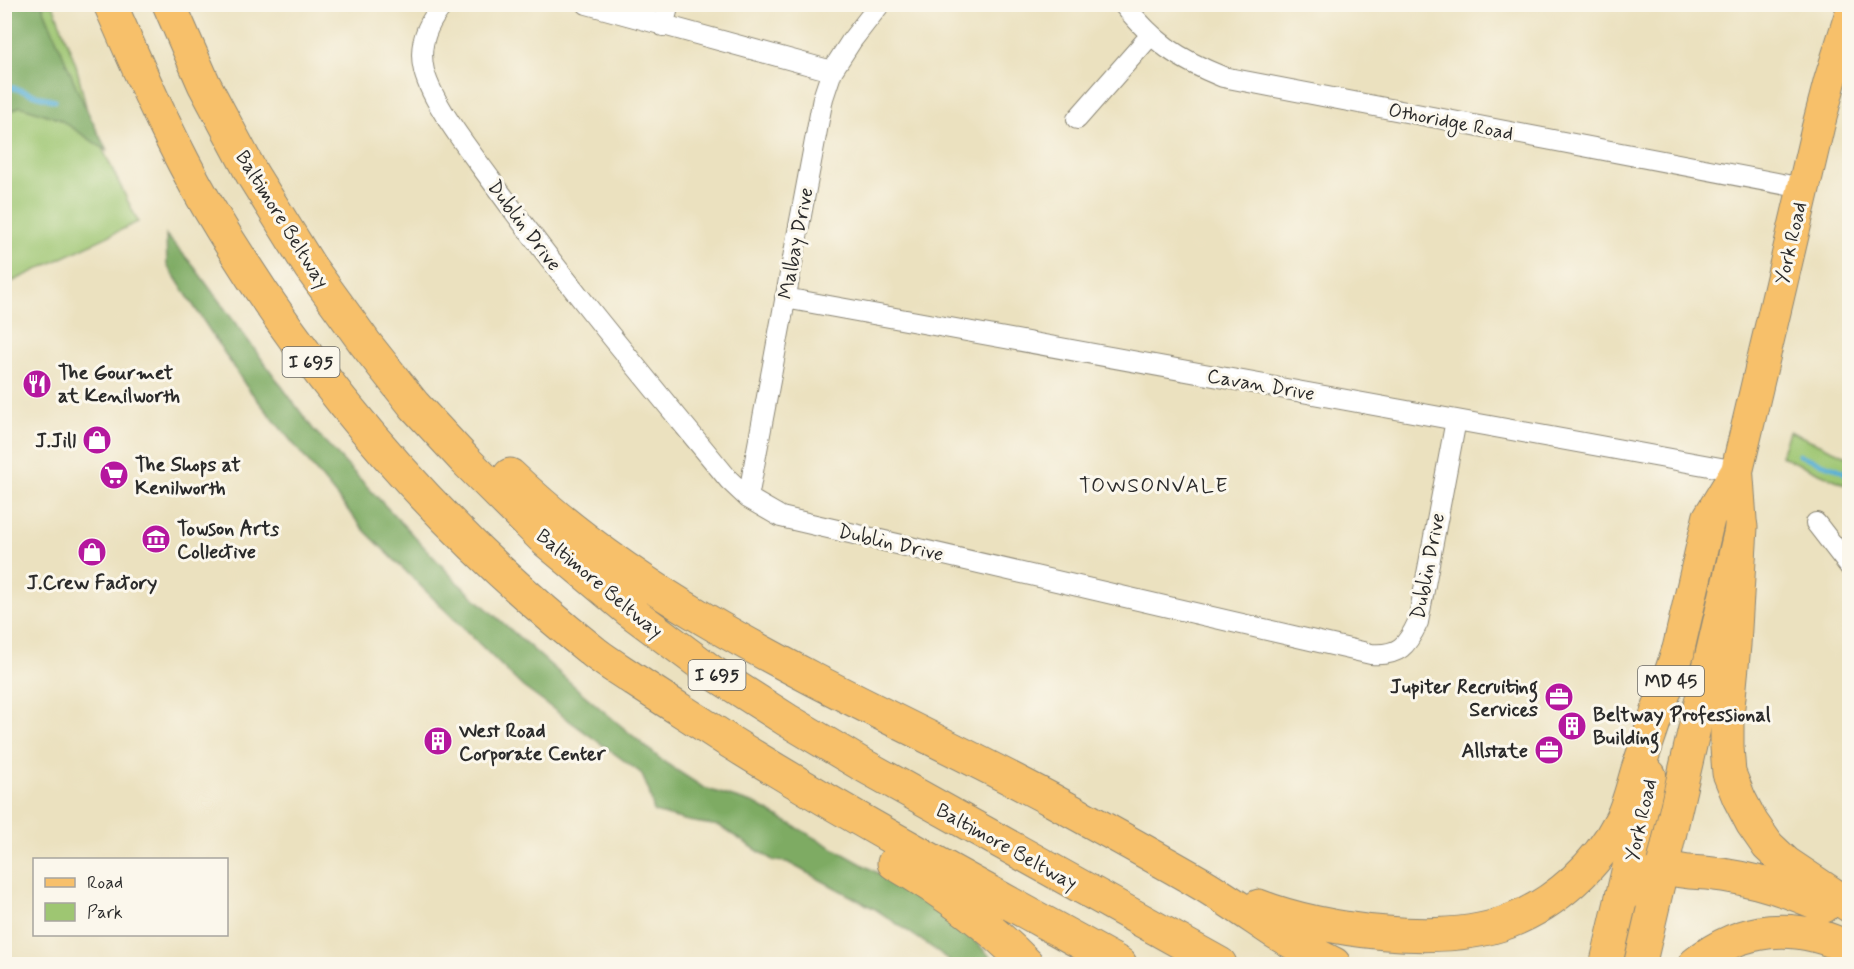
<svg xmlns="http://www.w3.org/2000/svg" width="1854" height="969" viewBox="0 0 1854 969" font-family="Mynerve,sans-serif">
	<rect width="100%" height="100%" fill="#fbf7ec"/>
	<filter id="ink" filterUnits="userSpaceOnUse"><feTurbulence type="fractalNoise" baseFrequency=".0167" numOctaves="2"/><feDisplacementMap in="SourceGraphic" scale="12" xChannelSelector="R" yChannelSelector="G"/><feConvolveMatrix kernelMatrix="1 2 1 2 8 2 1 2 1" color-interpolation-filters="sRGB"/></filter>
	<filter id="wash" filterUnits="userSpaceOnUse"><feTurbulence type="fractalNoise" baseFrequency=".008" numOctaves="4" result="noise"/><feDisplacementMap in="SourceGraphic" scale="24" xChannelSelector="R" yChannelSelector="G"/><feGaussianBlur stdDeviation="1.35" result="paint"/><feColorMatrix in="noise" values="0 0 0 0 0 0 0 0 0 0 0 0 0 0 0 0 0 1.4 0 .05"/><feComposite in="paint" operator="in"/></filter>
	<g filter="url(#wash)">
		<rect width="100%" height="100%" fill="#ebe1bf"/>
		<!-- green -->
		<path fill="#9ec672" stroke="#64784e" stroke-width="1.5" d="M5 5H53L76 65 90 123 138 222 5 285Z
			M1789 431 1849 457V486L1781 456Z"/>
		<!-- forest -->
		<path fill="#7eab64" stroke="#546b48" stroke-width="1.5" d="M4 5H42L81 98 107 151 59 119 20 106 8 113 5 110Z
			M166 235 192 264 313 429 458 583 582 693 664 762 704 788 755 804 949 913 997 964H952L940 953 875 909 787 862 774 861 719 826 688 821 654 812 649 791 641 773 523 687 365 531 246 386 167 265Z"/>
		<g fill="none" stroke-linecap="round" stroke-linejoin="round">
			<!-- stream -->
			<path stroke="#5ab0d7" stroke-width="5" d="M4 85 55 101
				M1799 455 1836 468 1850 476"/>
		</g>
	</g>
	<g filter="url(#ink)">
		<g fill="none" stroke-linecap="round" stroke-linejoin="round">
			<!-- minor casing -->
			<g stroke="#8b8675" stroke-width="22">
				<path id="minor" d="M444 4C427 23 418 46 424 71 433 105 470 151 491 180 565 283 648 381 729 480L748 498 781 517 1371 654C1399 656 1407 646 1418 622L1456 420
					M587 4 832 71
					M1123 4C1155 43 1176 58 1223 77L1803 188
					M663 26 669 4
					M1077 119 1150 36
					M785 298 1737 471
					M748 498 823 98 832 71 852 40 880 4
					M1816 523 1850 567"/>
			</g>
			<!-- primary casing -->
			<g stroke="#8b8675" stroke-width="34">
				<path id="primary" d="M1672 677 1709 517 1737 471
					M1606 964 1650 775
					M1640 964 1741 527 1737 471 1818 127 1830 81 1850 17"/>
			</g>
			<!-- motorway casing -->
			<g stroke="#8b8675" stroke-width="35">
				<path id="motorway" d="M110 4C140 72 169 140 207 205 309 378 438 528 595 653 608 663 623 672 636 681 666 701 697 720 727 740 855 820 988 891 1120 964
					M169 4 204 84 252 174 310 267 365 343 414 405 465 460 545 540 630 611 712 672 787 720 861 764 1220 964
					M510 475C663 622 866 701 1050 799 1101 827 1152 855 1202 884 1227 899 1251 916 1275 932 1294 944 1314 954 1334 964
					M1741 527 1734 645 1727 717V747L1729 773 1739 798 1752 823 1768 846 1786 863 1850 906
					M894 863C942 891 988 924 1027 964
					M1622 897C1634 888 1647 876 1661 871 1669 868 1681 871 1689 872 1738 874 1779 886 1824 906
					M1259 906C1323 931 1443 947 1508 922 1555 904 1598 865 1621 820 1629 804 1633 785 1638 769 1651 730 1665 691 1678 652
					M1695 964C1741 926 1797 921 1850 949"/>
			</g>
			<!-- minor -->
			<use href="#minor" stroke="#fff" stroke-width="20"/>
			<!-- primary -->
			<use href="#primary" stroke="#f7c06b" stroke-width="32"/>
			<!-- motorway -->
			<use href="#motorway" stroke="#f7c06b" stroke-width="33"/>
		</g>
	</g>
	<!-- icons -->
	<defs>
		<g id="restaurant-disc" transform="scale(1.5)"><circle r="9.5" fill="#b5179e" stroke="#fbf7ec"/><path d="M-5-6h1v4h1v-4h1v4h1v-4h1v5L-1.5 .5V6h-2V.5L-5-1ZM5-6V6H3V1.5H1.5Q1.5-4 5-6Z" fill="#fff"/></g>
		<g id="shop-disc" transform="scale(1.5)"><circle r="9.5" fill="#b5179e" stroke="#fbf7ec"/><path d="M-5-2.5h2.3a2.7 3.5 0 0 1 5.4 0H5L5.5 6h-11ZM-1.5-2.5h3a1.5 2.3 0 0 0-3 0Z" fill="#fff"/></g>
		<g id="supermarket-disc" transform="scale(1.5)"><circle r="9.5" fill="#b5179e" stroke="#fbf7ec"/><path d="M-6-5.5h2.5l.6 2H6L4.5 2H-2.5L-4.4-4H-6ZM-1.5 3.2a1.3 1.3 0 1 0 .1 0ZM3 3.2a1.3 1.3 0 1 0 .1 0Z" fill="#fff"/></g>
		<g id="museum-disc" transform="scale(1.5)"><circle r="9.5" fill="#b5179e" stroke="#fbf7ec"/><path d="M0-6L6-3V-2H-6V-3ZM-5-1h2V3h-2ZM-1-1h2V3h-2ZM3-1h2V3H3ZM-6 4H6V6H-6Z" fill="#fff"/></g>
		<g id="office-disc" transform="scale(1.5)"><circle r="9.5" fill="#b5179e" stroke="#fbf7ec"/><path d="M-6-3h4V-5.5h4V-3h4V5H-6ZM-1-4.5V-3h2v-1.5ZM-6 0V1H6V0Z" fill="#fff"/></g>
		<g id="building-disc" transform="scale(1.5)"><circle r="9.5" fill="#b5179e" stroke="#fbf7ec"/><path d="M-4-6H4V6H1V3H-1V6H-4ZM-2.5-4.3h1.7v1.8h-1.7ZM.8-4.3h1.7v1.8H.8ZM-2.5-1h1.7V.8h-1.7ZM.8-1h1.7V.8H.8Z" fill="#fff"/></g>
	</defs>
	<g fill-rule="evenodd">
		<use href="#restaurant-disc" x="37" y="384"/>
		<use href="#shop-disc" x="97" y="440"/>
		<use href="#supermarket-disc" x="114" y="475"/>
		<use href="#museum-disc" x="156" y="539"/>
		<use href="#shop-disc" x="92" y="552"/>
		<use href="#office-disc" x="1559" y="697"/>
		<use href="#building-disc" x="1572" y="726"/>
		<use href="#building-disc" x="438" y="741"/>
		<use href="#office-disc" x="1549" y="750"/>
	</g>
	<g text-anchor="middle" stroke-width="6" stroke-linejoin="round" paint-order="stroke">
		<!-- shield labels -->
		<g fill="#fbf7ec" stroke="#696865" stroke-width="1.5">
			<rect x="282.5" y="347" width="57" height="30" rx="4.5"/>
			<rect x="688.5" y="660" width="57" height="30" rx="4.5"/>
			<rect x="1638" y="666" width="66" height="30" rx="4.5"/>
		</g>
		<g font-size="18" font-weight="bold" fill="#2b2b2b">
			<text x="311" y="368">I 695</text>
			<text x="717" y="681">I 695</text>
			<text x="1671" y="687">MD 45</text>
		</g>
		<!-- street labels -->
		<g font-size="20" fill="#2b2b2b" stroke="#fbf7ec">
			<text transform="translate(1451 121) rotate(11)" y="7">Othoridge Road</text>
			<text transform="translate(283 219) rotate(58)" y="7">Baltimore Beltway</text>
			<text transform="translate(525 225) rotate(53)" y="7">Dublin Drive</text>
			<text transform="translate(795 243) rotate(-79)" y="7">Malbay Drive</text>
			<text transform="translate(1790 243) rotate(-77)" y="7">York Road</text>
			<text transform="translate(1261 384) rotate(10)" y="7">Cavan Drive</text>
			<text transform="translate(891 542) rotate(13)" y="7">Dublin Drive</text>
			<text transform="translate(1427 566) rotate(-79)" y="7">Dublin Drive</text>
			<text transform="translate(600 583) rotate(40)" y="7">Baltimore Beltway</text>
			<text transform="translate(1640 820) rotate(-77)" y="7">York Road</text>
			<text transform="translate(1007 846) rotate(29)" y="7">Baltimore Beltway</text>
		</g>
		<!-- poi labels -->
		<g font-size="20" font-weight="bold" fill="#2b2b2b" stroke="#fbf7ec" text-anchor="start">
			<text x="58" y="379">The Gourmet<tspan x="58" dy="23">at Kenilworth</tspan></text>
			<text x="76" y="447" text-anchor="end">J.Jill</text>
			<text x="135" y="471">The Shops at<tspan x="135" dy="23">Kenilworth</tspan></text>
			<text x="177" y="535">Towson Arts<tspan x="177" dy="23">Collective</tspan></text>
			<text x="92" y="589" text-anchor="middle">J.Crew Factory</text>
			<text x="1538" y="693" text-anchor="end">Jupiter Recruiting<tspan x="1538" dy="23">Services</tspan></text>
			<text x="1593" y="721">Beltway Professional<tspan x="1593" dy="23">Building</tspan></text>
			<text x="459" y="737">West Road<tspan x="459" dy="23">Corporate Center</tspan></text>
			<text x="1528" y="757" text-anchor="end">Allstate</text>
		</g>
		<!-- neighbourhood labels -->
		<g font-size="21" letter-spacing="1.5" fill="#2b2b2b" stroke="#fbf7ec">
			<text x="1154" y="492">TOWSONVALE</text>
		</g>
	</g>
	<!-- margin -->
	<rect width="1854" height="969" fill="none" stroke="#fbf7ec" stroke-width="24"/>
	<!-- legend -->
	<rect x="33" y="858" width="195" height="78" fill="#fbf7ec" stroke="#a8a59f" stroke-width="1.5"/>
	<rect x="45" y="878" width="30" height="9" fill="#f7c06b" stroke="#a8a59f" stroke-width="1.5"/>
	<text x="87" y="888" font-size="18" fill="#2b2b2b">Road</text>
	<rect x="45" y="903" width="30" height="18" fill="#9ec672" stroke="#a8a59f" stroke-width="1.5"/>
	<text x="87" y="918" font-size="18" fill="#2b2b2b">Park</text>
</svg>
